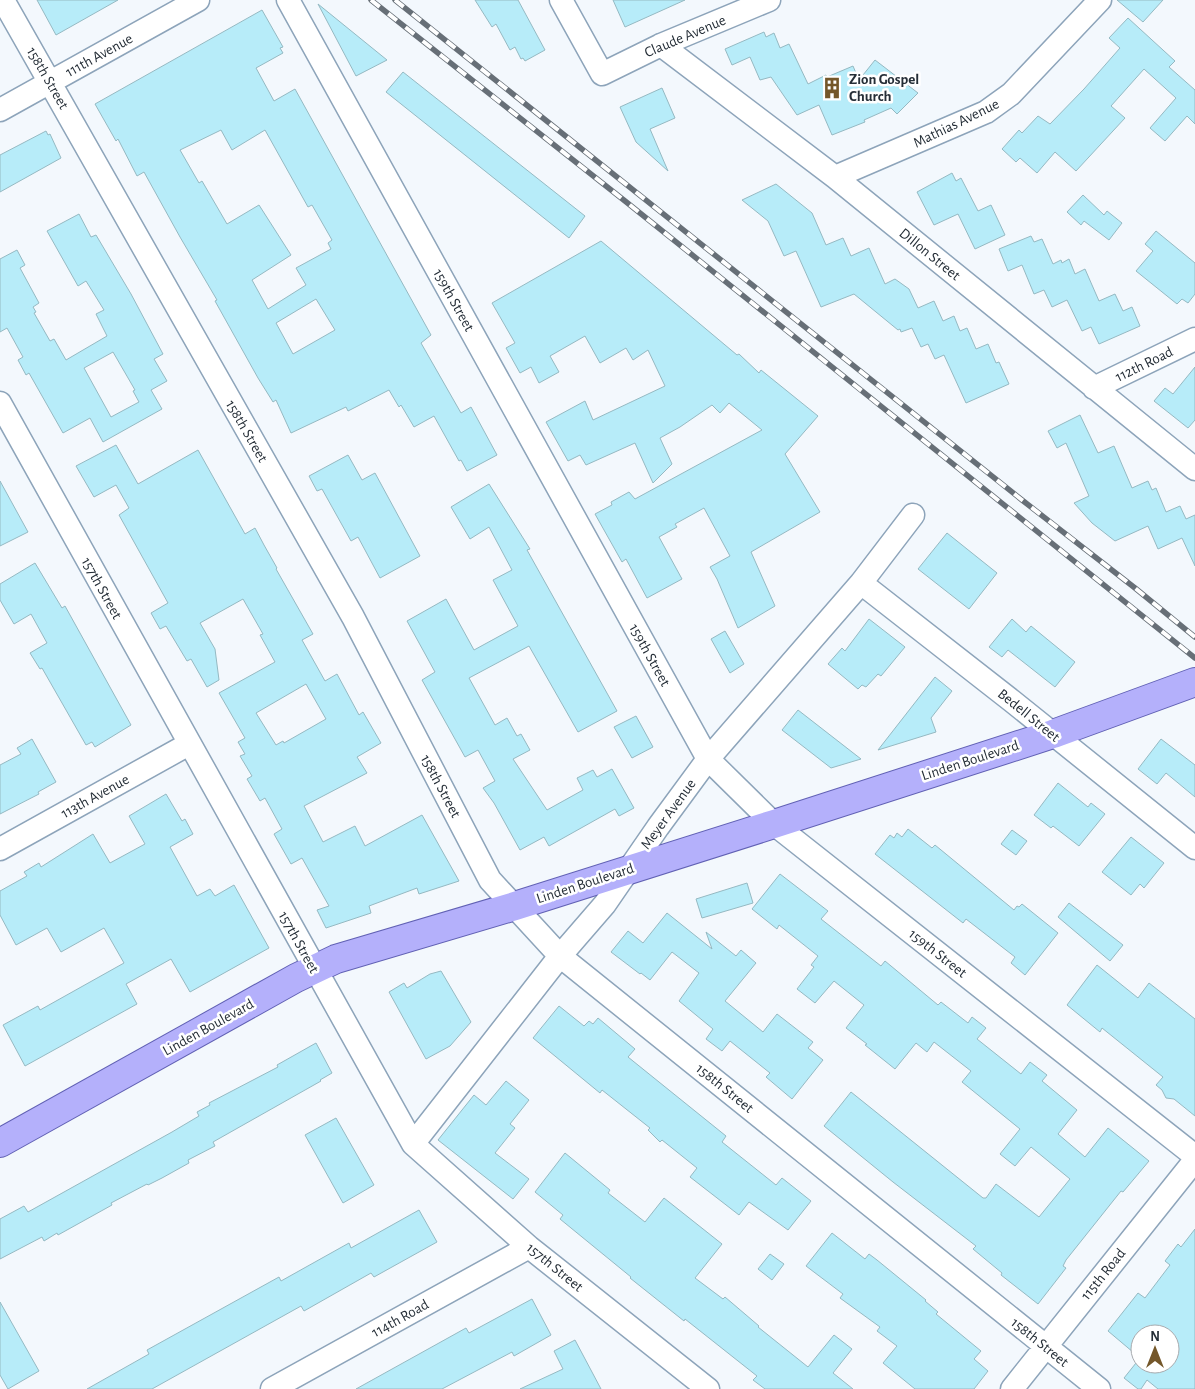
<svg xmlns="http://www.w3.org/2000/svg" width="1195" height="1389" viewBox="0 0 1195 1389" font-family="'Alegreya Sans',sans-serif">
	<rect width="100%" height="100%" fill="#f3f8fd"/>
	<!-- building -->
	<path fill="#b7ecf9" stroke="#95b9c2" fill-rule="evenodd" d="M37 0H118L56 35Z
		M475 0H518L545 50 525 61 523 58 521 59 515 47 510 50 496 24 492 27Z
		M613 0H685L625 27Z
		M1117 0H1163L1143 22Z
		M318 4 387 60 356 76Z
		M262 10 283 47 280 48 283 53 256 68 274 101 295 89 431 335 421 343 461 413 471 407 497 455 467 471 461 460 459 461 434 416 414 427 401 405 399 407 389 390 348 411 346 407 291 433 276 400 273 402 258 378 215 301 217 300 180 237 144 172 137 176 118 139 116 141 95 104ZM221 130 232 150 265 130 308 207 312 205 332 240 328 243 331 249 296 268 306 285 268 309 252 280 291 255 259 205 227 224 202 181 199 183 180 150ZM316 299 335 330 293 354 276 323Z
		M1128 18 1175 61 1169 67 1195 90V124L1187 116 1165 141 1150 128 1176 98 1144 69 1111 106 1125 118 1076 171 1055 152 1037 173 1020 158 1016 162 1002 149 1019 130 1022 133 1038 116 1050 124 1084 89 1120 48 1109 38Z
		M764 32 766 37 774 33 780 48 789 44 808 84 826 75 827 77 853 66 859 80 875 60 918 93 897 114 891 108 864 120 865 122 832 135 819 105 797 115 771 77 760 80 750 57 732 65 725 49Z
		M403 72 585 216 569 238 386 92Z
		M662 88 675 118 650 129 668 171 636 142 620 107Z
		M46 131 48 135 50 134 61 158 0 192V155Z
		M952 173 956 181 961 178 978 211 991 205 1005 235 975 249 958 214 934 225 917 192Z
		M776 184 812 213 826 245 843 238 851 256 869 248 885 284 895 279 909 289 918 308 934 301 943 321 954 316 960 331 967 328 976 349 988 344 996 363 999 362 1009 384 966 403 944 355 935 359 928 344 921 347 912 328 901 332 900 329 898 330 854 294 821 307 796 251 784 256 768 221 742 200Z
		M1083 195 1104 215 1107 211 1122 223 1109 240 1084 221 1081 225 1067 212Z
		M79 214 91 237 96 235 131 294 163 354 154 359 167 381 151 390 162 409 103 442 90 418 63 433 29 373 26 375 18 360 23 357 7 328 0 332V259L17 250 25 265 20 268 39 303 33 307 36 312 34 313 50 341 54 339 66 360 107 336 96 314 104 310 86 281 78 286 47 231ZM113 352 135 390 133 391 139 402 111 417 84 368Z
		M1156 231 1195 263V294L1188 303 1182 299 1177 304 1136 271 1153 251 1145 244Z
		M1031 236 1034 242 1042 239 1053 264 1061 260 1062 263 1069 259 1075 274 1085 269 1099 301 1115 294 1123 311 1132 307 1140 326 1099 344 1091 327 1082 331 1067 300 1052 307 1044 290 1034 294 1022 265 1008 271 999 249Z
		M601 241 737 355 739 354 759 373 761 370 818 416 785 454 820 512 751 552 775 606 738 628 717 579 710 567 730 556 704 508 675 524 677 527 659 537 682 579 647 598 626 559 622 562 595 514 612 505 611 502 629 492 635 499 762 430 729 403 720 413 712 405 680 427 660 438 672 464 653 483 635 443 586 465 580 455 568 461 546 422 585 401 593 420 665 386 648 350 633 360 626 348 600 363 585 336 550 356 559 372 539 383 531 367 520 373 506 348 515 343 492 303Z
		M1195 367V420L1188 428 1154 401 1165 388 1173 394Z
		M1080 415 1098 453 1114 446 1132 488 1148 481 1152 490 1156 488 1166 512 1180 506 1186 519 1195 515V566L1182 538 1158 549 1148 526 1115 541 1092 523 1074 503 1089 496 1066 443 1057 448 1048 431Z
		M116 445 138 484 198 450 245 534 255 528 264 545 277 568 276 569 313 634 302 640 325 681 337 674 359 715 363 712 381 743 357 757 367 773 304 806 323 842 355 826 365 846 422 815 459 881 419 894 417 888 369 906 371 913 326 928 317 910 329 906 302 858 291 864 274 834 282 829 265 798 260 801 247 779 252 776 240 756 245 754 238 742 245 738 219 693 275 662 260 635 263 634 243 599 200 623 215 649 219 680 207 687 191 659 187 661 166 626 160 629 151 613 168 603 119 515 129 508 116 485 94 497 76 466ZM306 684 326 719 284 743 283 741 276 745 256 713Z
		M348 455 362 480 375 473 420 556 380 578 358 537 351 541 322 489 317 491 309 476Z
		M0 481 28 532 0 546Z
		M489 484 530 549 527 550 617 711 578 732 529 646 469 678 495 725 507 718 517 736 521 734 530 750 513 759 547 810 583 790 577 778 593 770 597 777 612 769 634 808 619 816 615 809 549 846 544 837 520 850 494 803 483 788 495 781 478 750 465 757 422 680 435 672 407 621 446 599 474 650 518 626 493 580 512 570 489 527 470 539 451 507Z
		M947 533 997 573 969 609 918 569Z
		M35 563 62 608 65 606 131 725 95 747 92 742 86 745 42 668 40 669 30 653 47 643 31 614 14 624 0 600V584Z
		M869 619 905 647 881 676 878 674 866 687 862 685 858 689 828 664 842 648 845 651Z
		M1012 619 1026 632 1031 626 1075 662 1055 687 1008 650 1002 657 989 647Z
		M725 631 744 664 730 673 711 639Z
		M935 677 952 691 931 718 936 732 878 750Z
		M798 710 861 759 831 768 782 730Z
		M636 716 653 747 632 758 614 727Z
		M32 739 56 782 38 792 39 794 0 814V765L21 754 17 748Z
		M1161 739 1195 765V797L1166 773 1157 784 1138 769Z
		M1058 783 1088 807 1091 803 1105 814 1079 846 1053 826 1051 828 1034 815Z
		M166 794 182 821 185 819 193 834 170 847 197 896 210 889 215 896 234 885 269 948 190 992 171 959 126 984 137 1004 25 1066 3 1025 38 1006 40 1010 124 963 104 928 61 952 47 928 16 945 0 915V891L27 876 24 872 39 863 41 867 93 834 110 863 145 844 129 816Z
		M908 829 932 848 935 845 1014 910 1017 906 1019 907 1022 904 1058 933 1025 975 1011 963 1015 957 966 919 963 923 875 854 890 835 894 838 897 833 902 837Z
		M1012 830 1027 841 1016 855 1001 844Z
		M1131 837 1164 863 1144 888 1140 884 1131 895 1102 872Z
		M780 874 828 911 821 919 881 966 885 961 938 1005 941 1002 968 1023 972 1017 986 1028 977 1039 1021 1074 1030 1062 1047 1075 1042 1081 1077 1110 1058 1134 1085 1157 1108 1128 1149 1161 1123 1192 1121 1191 1066 1260 1063 1266 1066 1268 1038 1304 1001 1275 1002 1273 973 1249 976 1246 893 1182 824 1126 851 1092 983 1198H986L996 1184 1039 1217 1070 1179 1031 1147 1015 1166 1000 1154 1020 1129 962 1082 971 1071 934 1042 927 1052 916 1043 895 1069 865 1045 867 1044 846 1028 864 1005 834 981 815 1003 797 989 814 967 811 965 818 956 779 925 777 929 752 909Z
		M747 883 753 903 702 918 696 899Z
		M1069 903 1123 945 1110 961 1058 917Z
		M667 913 712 949 706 932 736 956 741 950 756 963 725 1001 763 1032 777 1014 813 1042 808 1048 823 1060 792 1099 766 1077 770 1073 730 1041 722 1051 706 1039 713 1029 679 1001 699 973 672 952 650 980 641 973 640 974 611 952 628 931 643 943Z
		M1097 965 1138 998 1149 983 1195 1019V1116L1174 1099 1166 1098 1162 1090 1156 1085 1163 1077 1102 1028 1100 1032 1067 1005Z
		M441 971 471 1022 450 1046 426 1059 389 992 404 983 407 988 430 974Z
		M559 1006 584 1026 589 1021 593 1024 598 1018 635 1049 628 1057 726 1136 722 1142 776 1185 782 1178 811 1201 788 1230 749 1202 739 1215 690 1177 697 1168 662 1140 660 1142 648 1130 650 1128 602 1090 600 1093 533 1038Z
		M316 1043 332 1073 320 1080 321 1081 213 1142 215 1146 188 1160 189 1163 162 1178 148 1185 147 1184 111 1203 112 1205 58 1235 57 1233 44 1241 42 1237 0 1259V1219L24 1206 28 1212 172 1132 199 1116 197 1112 210 1105 209 1103 278 1067 277 1065Z
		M506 1081 529 1100 510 1124 515 1128 495 1153 529 1179 513 1199 438 1140 474 1095 486 1105Z
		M336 1118 374 1185 343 1203 305 1135Z
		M565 1153 610 1190 608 1193 645 1222 664 1198 722 1244 695 1278 723 1299 725 1297 759 1326 758 1327 808 1367 834 1335 852 1349 833 1373 853 1389H765L753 1380 757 1376 685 1319 684 1321 630 1278 631 1277 560 1219 563 1215 535 1192Z
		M419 1210 437 1242 374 1277 371 1273 304 1311 301 1306 152 1389H87L149 1354 147 1350 279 1277 281 1281 349 1243 351 1248Z
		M1195 1229V1389H1158L1147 1380 1141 1389H1138L1124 1378 1140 1358 1108 1331 1138 1293 1145 1298 1170 1265 1165 1261 1178 1244 1181 1247ZM1140 1334H1170V1364H1140Z
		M832 1233 865 1259 869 1254 877 1260 926 1300 925 1301 938 1312 936 1314 981 1351 974 1359 988 1371 974 1389H915L883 1363 897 1346 877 1331 880 1327 840 1298 843 1294 806 1266Z
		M770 1254 784 1264 772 1280 758 1269Z
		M532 1299 551 1335 514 1356 512 1352 442 1389H356L466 1328 469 1333Z
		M0 1302 39 1371 8 1389 0 1375Z
		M575 1340 601 1389H520L563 1369 554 1351Z"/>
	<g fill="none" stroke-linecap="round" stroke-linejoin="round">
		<!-- minor casing -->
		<g stroke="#8da4ba" stroke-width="25">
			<path id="minor" d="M3 0 353 617 490 880 560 956 1099 1389
				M288 0 708 759 774 824 1195 1156
				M561 0 602 74 661 45 769 0
				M661 45 835 177 1195 469
				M0 110 198 0
				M835 177 986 112 1011 94 1100 0
				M1094 388 1195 339
				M0 403 413 1144 529 1247 708 1389
				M861 583 1012 701 1195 848
				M0 849 189 744
				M413 1144 560 956 605 904 658 827 708 759 861 583 913 515
				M272 1389 529 1247
				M1012 1389 1195 1160"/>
		</g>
		<!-- major casing -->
		<g stroke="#6161b4" stroke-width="30">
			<path id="major" d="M0 1143 296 978 336 959 515 906 774 824 1053 734 1195 682"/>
		</g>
		<!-- minor -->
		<use href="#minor" stroke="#fff" stroke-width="22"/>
		<!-- major -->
		<use href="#major" stroke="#b4b0fb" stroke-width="28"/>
		<!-- rail casing -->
		<g stroke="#676f77" stroke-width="5.5">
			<path id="rail" d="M371 0 625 201 1195 658
				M395 0 1022 500 1135 588 1195 637"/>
		</g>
		<!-- rail -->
		<use href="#rail" stroke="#fff" stroke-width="4" stroke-dasharray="11" stroke-linecap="butt"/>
	</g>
	<!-- icons -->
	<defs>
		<g id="building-bare" transform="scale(1.725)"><path d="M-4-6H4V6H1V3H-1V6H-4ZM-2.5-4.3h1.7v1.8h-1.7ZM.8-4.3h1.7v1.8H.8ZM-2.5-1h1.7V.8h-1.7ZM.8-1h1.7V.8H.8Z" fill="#74572a" stroke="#fff" stroke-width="2.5" paint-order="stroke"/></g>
	</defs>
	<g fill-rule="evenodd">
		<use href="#building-bare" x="832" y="88"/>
	</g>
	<g text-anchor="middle" stroke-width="5" stroke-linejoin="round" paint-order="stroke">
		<!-- street labels -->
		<g font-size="15" fill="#252e37" stroke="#fff">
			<text transform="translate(685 36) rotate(-23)" y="5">Claude Avenue</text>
			<text transform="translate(99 55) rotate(-29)" y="5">111th Avenue</text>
			<text transform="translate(48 78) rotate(60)" y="5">158th Street</text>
			<text transform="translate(956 123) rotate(-26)" y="5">Mathias Avenue</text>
			<text transform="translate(930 254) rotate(39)" y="5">Dillon Street</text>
			<text transform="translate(454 300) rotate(61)" y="5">159th Street</text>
			<text transform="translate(1144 364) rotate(-26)" y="5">112th Road</text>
			<text transform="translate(247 431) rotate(60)" y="5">158th Street</text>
			<text transform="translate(102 588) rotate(61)" y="5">157th Street</text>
			<text transform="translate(650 655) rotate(61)" y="5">159th Street</text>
			<text transform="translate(1029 715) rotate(39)" y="5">Bedell Street</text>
			<text transform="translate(970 760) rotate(-18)" y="5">Linden Boulevard</text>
			<text transform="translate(441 786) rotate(62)" y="5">158th Street</text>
			<text transform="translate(95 796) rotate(-29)" y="5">113th Avenue</text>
			<text transform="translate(668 814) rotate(-54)" y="5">Meyer Avenue</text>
			<text transform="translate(585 883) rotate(-18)" y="5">Linden Boulevard</text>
			<text transform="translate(299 942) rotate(61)" y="5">157th Street</text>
			<text transform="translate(938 953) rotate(38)" y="5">159th Street</text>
			<text transform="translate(208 1027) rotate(-29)" y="5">Linden Boulevard</text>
			<text transform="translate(725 1088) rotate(39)" y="5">158th Street</text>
			<text transform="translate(555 1267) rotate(39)" y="5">157th Street</text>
			<text transform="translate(1103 1274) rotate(-51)" y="5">115th Road</text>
			<text transform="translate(400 1318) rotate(-29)" y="5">114th Road</text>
			<text transform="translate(1040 1342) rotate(39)" y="5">158th Street</text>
		</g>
		<!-- poi labels -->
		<g font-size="15" font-weight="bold" fill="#252e37" stroke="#fff" text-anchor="start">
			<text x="849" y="84">Zion Gospel<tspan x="849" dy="17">Church</tspan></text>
		</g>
	</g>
	<!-- north arrow -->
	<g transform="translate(1155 1349)"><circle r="24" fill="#ffffff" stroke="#a8abaf"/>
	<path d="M0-4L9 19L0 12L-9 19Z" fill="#74572a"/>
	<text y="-8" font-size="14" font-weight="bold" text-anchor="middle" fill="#252e37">N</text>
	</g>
</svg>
